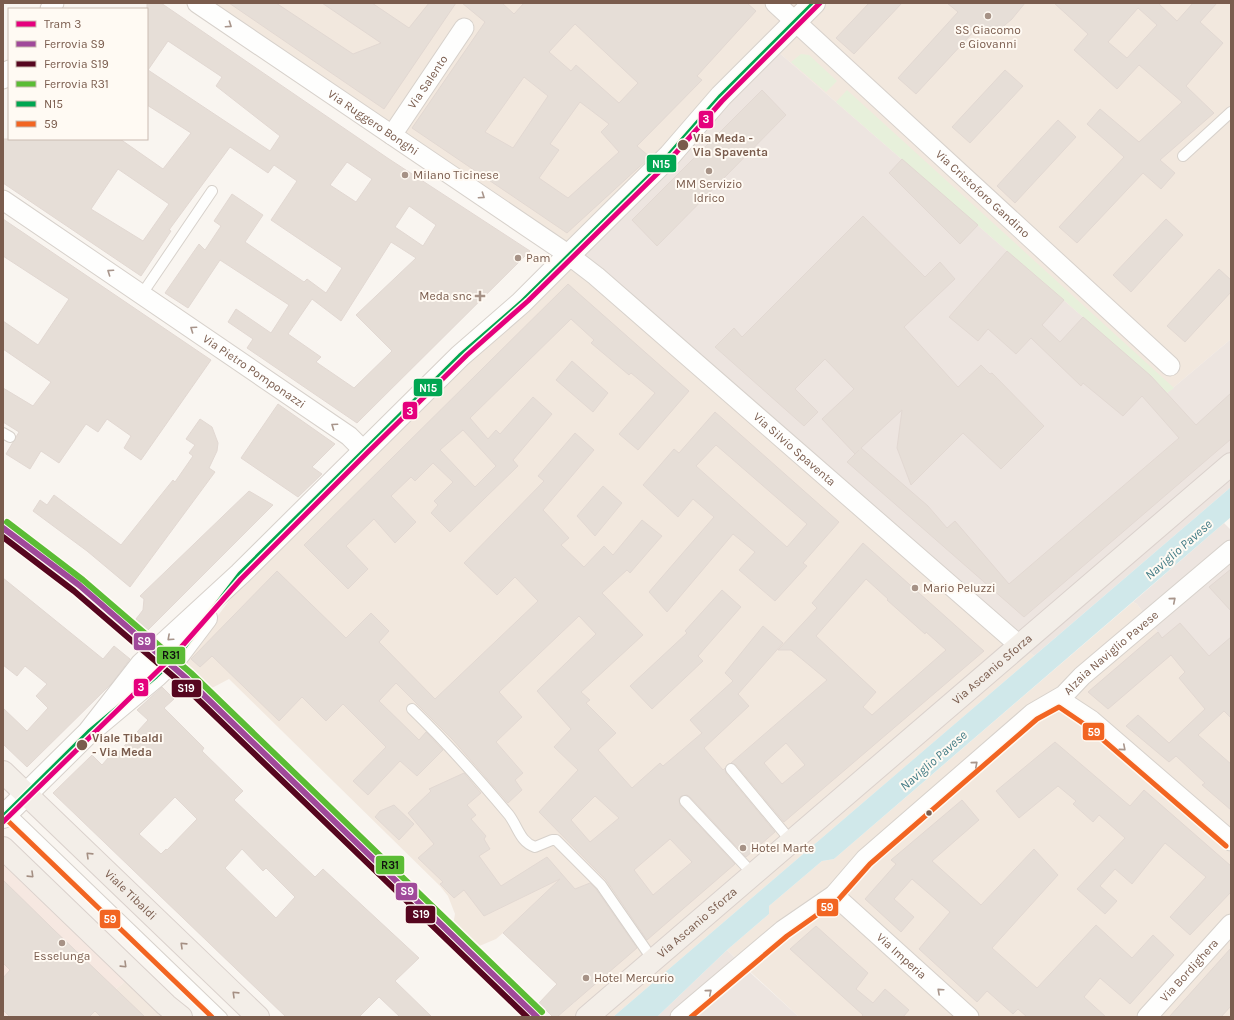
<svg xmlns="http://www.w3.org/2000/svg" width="1234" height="1020" viewBox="0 0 1234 1020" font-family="Karla,sans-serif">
	<rect width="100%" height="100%" fill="#f9f5f0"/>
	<!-- residential -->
	<path fill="#f2e8de" d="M200 3H804L568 247Z
		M823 3H1231V339L1167 393 1151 376 776 50Z
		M573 254 1034 656 613 1017H557L575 1002 503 933 496 939 477 947 453 925 455 914 448 896 440 886 229 679 210 689 180 661 192 650 238 589 371 455 516 318Z
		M1133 602 1137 604 1162 638 1231 718V1017H799L727 950 769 914V906L822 861 834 859Z
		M132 976 173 1017H89L116 989Z"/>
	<!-- commercial -->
	<path fill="#f6e8e1" d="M3 850 132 976 116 989 89 1017H3V963L17 949 3 936Z"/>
	<!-- industrial -->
	<path fill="#ede5e0" d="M776 50 1151 376 1167 393 1231 339V487L1034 656 573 254Z
		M1224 523 1231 530V718L1162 638 1137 604 1133 602Z
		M727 950 755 977 799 1017H659L658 1016Z"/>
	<!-- green -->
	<path fill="#e7f0db" d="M801 54 809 55 837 81 826 92 791 62Z
		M847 90 1174 388 1167 393 1151 376 836 102Z"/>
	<!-- water -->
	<path fill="#d0e8ea" d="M1231 487V517L834 859 822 861 769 906V914L727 950 658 1016 613 1017Z"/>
	<!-- building -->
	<path fill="#e6ded7" stroke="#e2d8d2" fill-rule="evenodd" d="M147 3H161L389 159 530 251 357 423 247 348 253 339 228 322 236 309 271 333 289 305 220 260 188 308 165 293 199 244 205 250 221 226 214 221 232 194 263 215 245 242 304 282 307 279 326 293 342 268 271 220 297 181 274 165 268 173 230 147 169 230 171 231 141 276 3 183V139H120L163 169 191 133 147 105ZM168 41 222 77 216 86 280 136 270 151 148 70ZM347 162 372 179 356 202 330 185ZM118 169 169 204 143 241 91 209ZM409 206 436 225 423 246 395 227ZM391 242 416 258 356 315 392 351 354 388 316 362 321 357 288 334 312 299 341 321Z
		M229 3H276L353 54 381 43 322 3H372L409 28 429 3H456L384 109Z
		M462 3H502L514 14 524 3H747L756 11 697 76 702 80 637 146 650 157 567 233 412 128 485 22ZM575 24 638 83 619 103 576 65 571 71 549 52ZM524 77 548 96 513 148 485 132ZM580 102 609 124 601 132 619 152 568 198 539 178 559 150 550 144Z
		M869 3H902L854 54 836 38Z
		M947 3H1025L1012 19 999 30 997 25 991 29 988 26 981 33 976 29 916 94 898 78 958 12Z
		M1054 3H1158L1177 21 1193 3H1217L1200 22 1223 43 1186 86 1214 113 1160 160 1175 173 1161 189 1143 173 1077 243 1059 227 1124 157 1087 124 1100 109 1139 142 1182 102 1139 65 1117 89 1074 50 1088 34ZM1138 8 1157 25 1127 58 1108 42Z
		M1005 70 1023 86 970 143 952 127Z
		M762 90 786 115 657 246 632 220Z
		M1058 120 1076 137 1015 203 997 186Z
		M902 159 978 225 960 244 889 173Z
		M863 216 925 277 940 262 955 279 904 327 958 387 981 365 990 374 992 373 1044 426 1001 469 963 433 911 485 897 448 902 410 861 448 928 506 947 528 955 521 1009 584 1179 438 1142 396 1123 416 1083 383 1081 386 1031 338 1016 354 988 329 978 341 949 317 1007 251 1064 300 1042 325 1060 342 1083 317 1151 376 1196 425 1231 393V439L1024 617 847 462 859 450 855 454 822 419 854 389 825 359 795 389 818 412 804 426 715 347 734 328 742 337Z
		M3 219 211 360 141 460 124 448 131 436 107 419 98 432 86 424 59 463 41 451 30 469 6 454 19 432 3 422V388L33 406 51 382 3 349V321L38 345 69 299 3 256Z
		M1166 219 1183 235 1131 292 1113 275Z
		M1219 269 1231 280V292L1185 342 1167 326Z
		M568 284 689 391 638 450 619 434 655 393 631 373 629 375 591 343 594 340 571 319 470 418 488 439 496 430 500 434 533 397 552 414 513 460 518 466 450 532 431 513 438 505 434 501 453 482 433 463 415 481 411 477 391 496 416 522 395 543 374 519 346 546 368 569 348 589 304 545ZM463 430 496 466 475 487 440 450Z
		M572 361 608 393 593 412 556 380Z
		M278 404 335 444 312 467 322 474 298 497 241 458Z
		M715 412 839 522 803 563 807 566 775 601 739 570 755 552 733 534 667 612 649 592 714 517 693 499 678 517 643 485 674 449 679 453ZM716 445 807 524 787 547 696 466Z
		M200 419 212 427 218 443 217 451 209 468 215 472 130 587 87 551 33 511 40 500 47 505 54 495 121 545 173 480 175 482 193 456 189 453 195 445 186 439Z
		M575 433 594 450 543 510 569 538 561 545 584 567 604 546 613 555 642 520 662 536 630 573 627 570 602 593 643 635 581 692 590 700 586 703 616 733 598 750 632 788 660 763 663 766 702 733 690 720 733 681 725 673 763 626 783 643 738 694 749 706 704 748 723 770 725 768 726 773 775 832 746 857 690 797 687 795 681 796 679 799 680 805 735 864 647 940 606 880 539 812 578 770 554 747 571 729 537 691 596 634 579 616 499 692 522 717 496 742 523 773 515 780 522 790 508 803 453 740 396 683 379 701 419 740 426 732 443 750 417 776 400 761 368 795 353 781 386 747 343 704 326 721 302 697 279 721 212 656 200 667 191 659 277 571 346 638 371 613 389 631 379 642 435 699 538 601 515 577 497 595 464 563 544 481 538 476ZM595 796 619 818 590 842 571 820ZM670 839 692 862 653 895 634 870Z
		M603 486 622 503 595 536 577 516Z
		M249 491 273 505 148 630 136 619 143 610 144 599 140 596Z
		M863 543 984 651 784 822 736 765 731 763 827 680 791 650H778L817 608 812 603ZM866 579 888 599 887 600 925 634 926 632 946 650 872 715 863 707 876 692 816 636ZM786 743 805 765 782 784 764 763Z
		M1231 569V611L1209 587Z
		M3 578 103 659 114 646 130 659 112 683 27 767 3 744V708L27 731 48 708 36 696 47 684 25 666 17 676 3 665Z
		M722 590 741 607 698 656 703 661 652 709 630 686 687 633 685 631Z
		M1180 623 1209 656 1231 637V718L1224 711 1198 735 1231 764V810L1202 785 1205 783 1176 756 1169 762 1126 726 1138 715 1169 743 1205 709 1179 678 1185 672 1171 655 1108 709 1088 692 1158 632 1162 638Z
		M162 687 174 699 164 708 204 748 202 751 243 791 234 800 315 877 323 869 419 958 395 981 432 1017H400L379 997 359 1017H286L53 793 92 755 102 765 114 751 117 754 148 720 137 710ZM175 797 197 819 167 850 166 849 161 854 139 834ZM242 849 263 871 266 868 295 897 276 918 225 868Z
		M1055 742 1130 806 1144 790 1231 866V892L1190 935 1170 917 1206 877 1165 843 1132 884 1115 869 1100 886 1117 901 1105 914 1077 889 1125 838 1099 815 1093 822 1073 804 1076 801 1058 786 1019 818 996 791Z
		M464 773 481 793 467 805 476 815 471 819 486 836 484 839 490 849 479 856 501 886 547 857 575 889 590 883 596 889 637 948 557 1017H553L539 1003 557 984 503 933 560 879 484 916 464 890 454 898 440 884 443 882 418 858 434 844 408 813 431 791 429 789Z
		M962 800 979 820 932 861 981 905 1034 849 1058 875 992 948 1037 988 1096 925 1132 958 1153 935 1174 955 1130 1004 1100 978 1084 997 1106 1017H1027L1018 1009 1013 1014 987 991 977 1002 919 949 950 912 912 879 894 899 914 917 901 932 865 899 896 864 891 860Z
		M394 805 414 824 399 840 375 817 380 811Z
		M3 880 53 929 145 1017H101L95 1011 89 1017H10L3 1010V978L10 970 3 963Z
		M816 926 868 973 856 989 873 1003 885 989 909 1010 903 1017H861L863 1015 790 949Z
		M1231 948V1006L1221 1017H1169Z"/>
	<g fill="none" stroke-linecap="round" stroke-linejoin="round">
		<!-- service casing -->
		<g stroke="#d7d1cb" stroke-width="12">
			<path id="service" d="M1183 156 1231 112
				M142 294 212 191
				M3 433 10 437
				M412 709C447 743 478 778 509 815 518 827 520 842 535 847L552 840H556L601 885 653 960
				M731 769 791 841
				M685 801 753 874
				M7 810 222 1017"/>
		</g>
		<!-- minor casing -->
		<g stroke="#d7d1cb" stroke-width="21">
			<g id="minor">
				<path id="s1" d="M197 3 566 253 596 276 1019 645"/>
				<path id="s2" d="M775 3 1170 366"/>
				<path d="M50 9 54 3"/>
				<path d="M3 79 9 70"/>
				<path id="s3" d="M392 135 464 28"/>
				<path id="s4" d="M3 200 349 436 364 451"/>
				<path d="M1059 699 1091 720 1231 841"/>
				<path id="s5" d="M834 895 969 1017"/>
				<path id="s6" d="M680 1017 783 930 834 895 865 859 1033 713 1064 695 1082 676 1231 550"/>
				<path id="s7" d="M1147 1017 1231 924"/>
			</g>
		</g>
		<!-- tertiary casing -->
		<g stroke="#d7d1cb" stroke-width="24">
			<path id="tertiary" d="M89 732 142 664 240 574 460 356 521 303 569 255 670 155 721 96 814 3
				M3 817 89 732 156 676 178 655 206 618"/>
		</g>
		<!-- primary casing -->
		<g stroke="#dad1cc" stroke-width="24">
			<g id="primary">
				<path id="s8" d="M3 772 258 1017"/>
				<path d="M3 848 166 1005 181 1017"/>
				<path id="s9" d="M587 1017 1231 464"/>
			</g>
		</g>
		<!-- service -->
		<use href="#service" stroke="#fefefd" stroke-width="10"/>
		<!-- minor -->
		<use href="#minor" stroke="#fefefd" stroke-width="19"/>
		<!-- tertiary -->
		<use href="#tertiary" stroke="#fefefd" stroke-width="22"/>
		<!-- primary -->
		<use href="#primary" stroke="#f3eee8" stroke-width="22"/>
		<!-- bus-1 casing -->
		<g stroke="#fffaf3" stroke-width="8">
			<path id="bus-1" d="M3 817 89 732 156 676 178 655 240 574 460 356 521 303 656 170 721 96 814 3"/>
		</g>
		<!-- bus-2 casing -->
		<g stroke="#fffaf3" stroke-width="8">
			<path id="bus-2" d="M8 821 212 1017
				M691 1017 787 936 838 900 870 864 1037 719 1059 707 1087 726 1226 846"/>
		</g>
		<!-- bus-1 -->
		<use href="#bus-1" stroke="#00a651" stroke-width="5"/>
		<!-- bus-2 -->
		<use href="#bus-2" stroke="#f26522" stroke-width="5"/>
		<!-- rail-1 casing -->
		<g stroke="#fffaf3" stroke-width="9">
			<path id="rail-1" d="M3 528 79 585 186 678 537 1017"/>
		</g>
		<!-- rail-2 casing -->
		<g stroke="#fffaf3" stroke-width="9">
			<path id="rail-2" d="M3 537 74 591 181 683 527 1017"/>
		</g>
		<!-- rail-3 casing -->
		<g stroke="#fffaf3" stroke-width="9">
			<path id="rail-3" d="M7 522 83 580 191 673 542 1012"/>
		</g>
		<!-- rail-1 -->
		<use href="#rail-1" stroke="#a0499a" stroke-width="6"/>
		<!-- rail-2 -->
		<use href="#rail-2" stroke="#56061f" stroke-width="6"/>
		<!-- rail-3 -->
		<use href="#rail-3" stroke="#5bbc35" stroke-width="6"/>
		<!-- tram-1 casing -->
		<g stroke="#fffaf3" stroke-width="8">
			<path id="tram-1" d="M3 822 176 653 241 579 367 453 467 355 528 301 658 173 722 101 820 3"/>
		</g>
		<!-- tram-1 -->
		<use href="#tram-1" stroke="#e5007d" stroke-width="5"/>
	</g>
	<!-- one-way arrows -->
	<defs><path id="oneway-chevron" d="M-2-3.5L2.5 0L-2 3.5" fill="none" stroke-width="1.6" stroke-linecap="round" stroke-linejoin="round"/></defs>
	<g stroke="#a8958b">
		<use href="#oneway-chevron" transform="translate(229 25) rotate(34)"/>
		<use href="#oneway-chevron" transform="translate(482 196) rotate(34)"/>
		<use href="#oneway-chevron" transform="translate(110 272) rotate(-146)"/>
		<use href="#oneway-chevron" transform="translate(193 329) rotate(-145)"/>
		<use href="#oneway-chevron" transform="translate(334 426) rotate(-145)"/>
		<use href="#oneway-chevron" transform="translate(1173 600) rotate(-40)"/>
		<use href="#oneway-chevron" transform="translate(170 638) rotate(138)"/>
		<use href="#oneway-chevron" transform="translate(1123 748) rotate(41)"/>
		<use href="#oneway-chevron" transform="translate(975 764) rotate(-41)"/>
		<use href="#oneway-chevron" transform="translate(940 991) rotate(-138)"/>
		<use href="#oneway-chevron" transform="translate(709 992) rotate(-40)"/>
	</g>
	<g stroke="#a48f83">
		<use href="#oneway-chevron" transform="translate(89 855) rotate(-136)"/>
		<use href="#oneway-chevron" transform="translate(31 875) rotate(44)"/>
		<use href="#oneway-chevron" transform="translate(183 945) rotate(-136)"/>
		<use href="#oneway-chevron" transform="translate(124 965) rotate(44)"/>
		<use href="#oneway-chevron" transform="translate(235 994) rotate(-136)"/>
	</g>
	<!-- markers -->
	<g fill="#a69286" stroke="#fffaf3" stroke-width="1.5">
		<circle cx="988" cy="16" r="4"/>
		<circle cx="709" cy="171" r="4"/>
		<circle cx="405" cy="175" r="4"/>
		<circle cx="518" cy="258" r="4"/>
		<path d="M478 290h4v4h4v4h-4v4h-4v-4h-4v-4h4z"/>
		<circle cx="915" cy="588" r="4"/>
		<circle cx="743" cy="848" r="4"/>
		<circle cx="62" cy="943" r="4"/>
		<circle cx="586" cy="978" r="4"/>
	</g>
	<g fill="#7a5c4d" stroke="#fffaf3" stroke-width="1.5">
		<circle cx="683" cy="145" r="6"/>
		<circle cx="82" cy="745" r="6"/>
		<circle cx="929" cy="813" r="3.5"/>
	</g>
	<g text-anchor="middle" stroke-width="4" stroke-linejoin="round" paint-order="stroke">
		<!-- poi labels -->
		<g font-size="12" fill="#7a5c4d" stroke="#fffaf3" text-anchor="start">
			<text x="988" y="34" text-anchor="middle">SS Giacomo<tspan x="988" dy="14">e Giovanni</tspan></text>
			<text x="413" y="179">Milano Ticinese</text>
			<text x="709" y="188" text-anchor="middle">MM Servizio<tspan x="709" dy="14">Idrico</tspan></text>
			<text x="526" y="262">Pam</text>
			<text x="472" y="300" text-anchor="end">Meda snc</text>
			<text x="923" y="592">Mario Peluzzi</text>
			<text x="751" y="852">Hotel Marte</text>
			<text x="62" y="960" text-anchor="middle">Esselunga</text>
			<text x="594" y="982">Hotel Mercurio</text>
		</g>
		<!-- street labels -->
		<g font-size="12" fill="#7a5c4d" stroke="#fffaf3">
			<text dy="4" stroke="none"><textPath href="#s3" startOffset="64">Via Salento</textPath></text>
			<text dy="4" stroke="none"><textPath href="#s1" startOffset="213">Via Ruggero Bonghi</textPath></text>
			<text dy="4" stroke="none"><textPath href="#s2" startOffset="282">Via Cristoforo Gandino</textPath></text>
			<text dy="4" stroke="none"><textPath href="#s4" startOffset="304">Via Pietro Pomponazzi</textPath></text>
			<text dy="4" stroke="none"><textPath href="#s1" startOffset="747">Via Silvio Spaventa</textPath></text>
			<text dy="4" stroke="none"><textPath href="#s6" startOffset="566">Alzaia Naviglio Pavese</textPath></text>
			<text dy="4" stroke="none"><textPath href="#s9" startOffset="534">Via Ascanio Sforza</textPath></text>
			<text dy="4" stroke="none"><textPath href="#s8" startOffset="177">Viale Tibaldi</textPath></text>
			<text dy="4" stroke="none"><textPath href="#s9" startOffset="145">Via Ascanio Sforza</textPath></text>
			<text dy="4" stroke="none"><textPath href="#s5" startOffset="91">Via Imperia</textPath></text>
			<text dy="4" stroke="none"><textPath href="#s7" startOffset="63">Via Bordighera</textPath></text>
		</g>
		<!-- stop labels -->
		<g font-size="12" font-weight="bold" fill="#7a5c4d" stroke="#fffaf3" text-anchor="start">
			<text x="693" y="142">Via Meda -<tspan x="693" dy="14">Via Spaventa</tspan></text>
			<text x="92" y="742">Viale Tibaldi<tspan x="92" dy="14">- Via Meda</tspan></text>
		</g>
		<!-- water labels -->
		<g font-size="13" font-style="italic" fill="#437c86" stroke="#fffaf3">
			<text transform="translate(1178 549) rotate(-41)" y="5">Naviglio Pavese</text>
			<text transform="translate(933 760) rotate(-41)" y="5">Naviglio Pavese</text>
		</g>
	</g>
	<g stroke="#fffaf3" stroke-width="1.5">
		<rect x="698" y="110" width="16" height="19" rx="4" fill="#e5007d"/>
		<rect x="646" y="154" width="31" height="19" rx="4" fill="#00a651"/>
		<rect x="413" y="378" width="30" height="19" rx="4" fill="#00a651"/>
		<rect x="402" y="401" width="16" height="19" rx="4" fill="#e5007d"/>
		<rect x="133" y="632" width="23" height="19" rx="4" fill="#a0499a"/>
		<rect x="156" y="646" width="30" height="19" rx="4" fill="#5bbc35"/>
		<rect x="133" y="678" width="16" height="19" rx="4" fill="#e5007d"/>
		<rect x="171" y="679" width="31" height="19" rx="4" fill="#56061f"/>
		<rect x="1082" y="722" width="23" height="19" rx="4" fill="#f26522"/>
		<rect x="375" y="855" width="30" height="20" rx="4" fill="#5bbc35"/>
		<rect x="395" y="882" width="23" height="19" rx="4" fill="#a0499a"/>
		<rect x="816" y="898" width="23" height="19" rx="4" fill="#f26522"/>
		<rect x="405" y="905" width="31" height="19" rx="4" fill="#56061f"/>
		<rect x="99" y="909" width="22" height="20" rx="4" fill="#f26522"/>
	</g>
	<g font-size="11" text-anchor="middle" font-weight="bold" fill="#fff">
		<text x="706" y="123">3</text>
		<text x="661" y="168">N15</text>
		<text x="428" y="392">N15</text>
		<text x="410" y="415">3</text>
		<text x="144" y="645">S9</text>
		<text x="141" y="691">3</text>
		<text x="186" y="692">S19</text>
		<text x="1094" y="736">59</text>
		<text x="407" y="895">S9</text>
		<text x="827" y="911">59</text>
		<text x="421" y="918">S19</text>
		<text x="110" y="923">59</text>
	</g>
	<g font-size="11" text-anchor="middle" font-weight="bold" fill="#111">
		<text x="171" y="659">R31</text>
		<text x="390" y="869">R31</text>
	</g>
	<!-- border -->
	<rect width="1234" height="1020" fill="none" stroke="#7a5c4d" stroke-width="8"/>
	<!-- legend -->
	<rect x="8" y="8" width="140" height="132" fill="#fffaf3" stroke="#cabbb1"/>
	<rect x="16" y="21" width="20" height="6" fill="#e5007d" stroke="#cabbb1"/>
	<text x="44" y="28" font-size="12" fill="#7a5c4d">Tram 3</text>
	<rect x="16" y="41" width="20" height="6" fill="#a0499a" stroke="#cabbb1"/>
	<text x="44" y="48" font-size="12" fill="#7a5c4d">Ferrovia S9</text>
	<rect x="16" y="61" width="20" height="6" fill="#56061f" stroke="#cabbb1"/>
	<text x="44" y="68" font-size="12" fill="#7a5c4d">Ferrovia S19</text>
	<rect x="16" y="81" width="20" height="6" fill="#5bbc35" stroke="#cabbb1"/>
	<text x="44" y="88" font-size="12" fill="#7a5c4d">Ferrovia R31</text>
	<rect x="16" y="101" width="20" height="6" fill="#00a651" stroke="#cabbb1"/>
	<text x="44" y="108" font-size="12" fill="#7a5c4d">N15</text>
	<rect x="16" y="121" width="20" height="6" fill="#f26522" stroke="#cabbb1"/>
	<text x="44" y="128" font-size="12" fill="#7a5c4d">59</text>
</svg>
